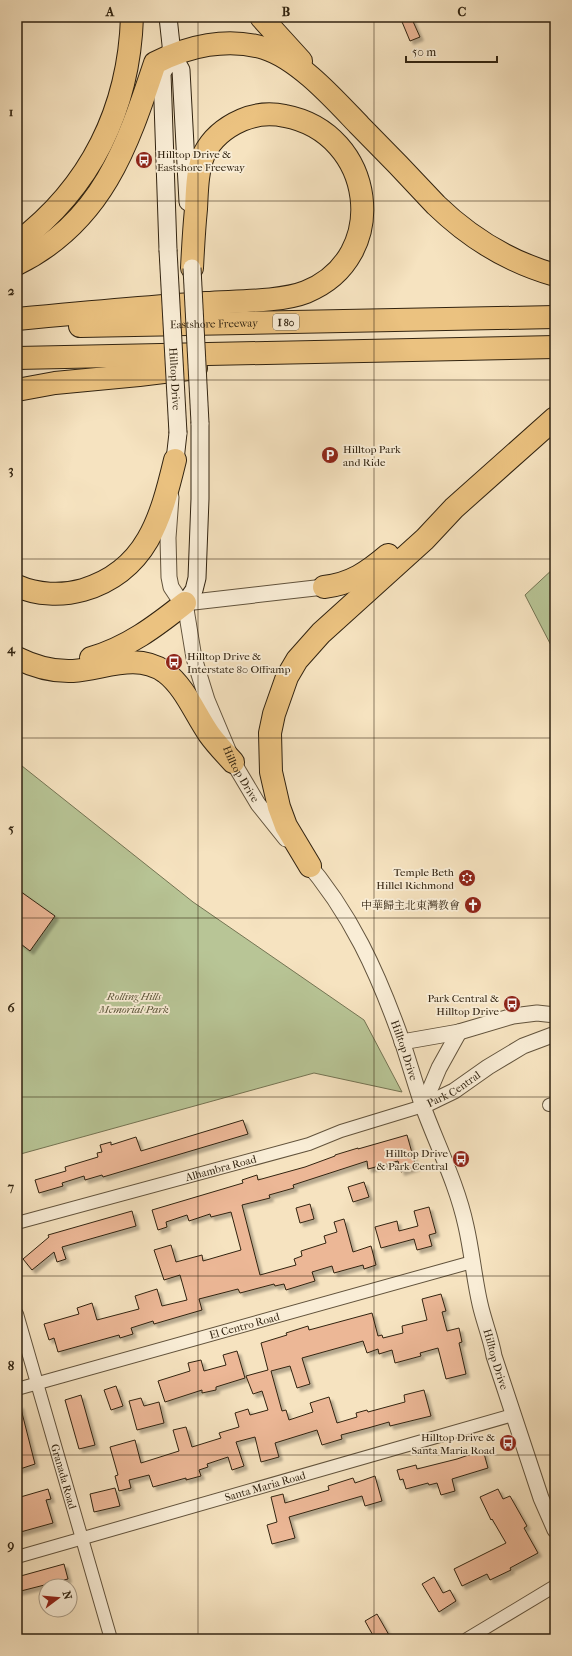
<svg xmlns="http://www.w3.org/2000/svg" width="572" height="1656" viewBox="0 0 572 1656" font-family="'IM FELL French Canon','Noto Serif SC',serif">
	<defs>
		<filter id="shadow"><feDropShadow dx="3.5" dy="3.5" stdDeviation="1" flood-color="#0004"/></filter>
	</defs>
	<rect width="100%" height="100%" fill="#f6e3c0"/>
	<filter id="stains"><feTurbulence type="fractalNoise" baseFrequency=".005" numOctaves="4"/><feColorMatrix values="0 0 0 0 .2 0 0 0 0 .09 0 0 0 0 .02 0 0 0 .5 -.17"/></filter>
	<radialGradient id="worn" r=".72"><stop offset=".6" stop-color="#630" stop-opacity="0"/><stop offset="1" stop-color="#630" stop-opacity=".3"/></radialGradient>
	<!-- green -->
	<path fill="#b8c596" stroke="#747453" d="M555 567V653L525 595Z
		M17 762 193 902 364 1020 402 1092 314 1073 17 1155Z"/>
	<!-- building -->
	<path fill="#ecb796" stroke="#312310" filter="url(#shadow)" d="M400 17H411L420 37 410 41Z
		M17 889 55 916 30 951 17 941Z
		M243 1120 248 1134 103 1177 102 1175 85 1180 84 1176 62 1183 63 1186 39 1193 35 1180 66 1171 65 1167 98 1157 97 1153 102 1152 100 1145 111 1142V1145L136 1137 141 1151Z
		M407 1135 416 1167 401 1172 398 1161 368 1169 367 1161 293 1185 294 1188 269 1195 270 1198 242 1205 260 1275 296 1265 294 1259 302 1256 301 1251 326 1243 324 1236 337 1232 334 1222 344 1219 353 1252 371 1246 376 1265 364 1269 363 1265 334 1273 332 1266 312 1272 315 1281 286 1290 284 1284 275 1286 274 1284 240 1293 238 1289 199 1299 202 1310 154 1324 153 1321 131 1328 133 1334 120 1338 119 1335 58 1352 54 1338 49 1340 44 1324 79 1314 77 1308 92 1303 97 1320 139 1309 135 1296 157 1289 162 1306 187 1300 180 1275 164 1280 154 1250 171 1245 176 1262 202 1255 203 1261 241 1250 231 1212 211 1217 210 1214 189 1221 187 1215 166 1222 167 1227 158 1230 152 1210 243 1183 242 1180 257 1175 258 1180 305 1167 335 1156V1155L358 1148V1149Z
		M364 1182 369 1197 353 1202 348 1187Z
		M310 1204 314 1219 300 1223 296 1208Z
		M429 1207 436 1233 429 1235 432 1246 417 1250 414 1239 381 1248 375 1227 397 1221 399 1231 418 1226 414 1211Z
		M132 1211 136 1226 62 1247 66 1259 57 1262 54 1252 32 1270 23 1259 49 1237 48 1235Z
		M441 1294 446 1311 442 1312 447 1331 459 1328 462 1342 459 1343 466 1374 446 1379 438 1348 420 1353 421 1356 395 1363 392 1350 379 1354 378 1349 367 1353 363 1341 302 1358 310 1384 297 1388 290 1366 271 1371 282 1411 286 1410 289 1420 313 1412 310 1403 329 1397 337 1423 357 1417 356 1413 367 1410 368 1412 405 1402 404 1395 424 1390 431 1416 390 1426 389 1422 368 1428 341 1435 342 1439 322 1445 317 1430 275 1443 279 1457 261 1462 255 1437 236 1442 244 1466 232 1470 228 1457 207 1464 208 1467 199 1470 201 1476 186 1480V1478L153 1487 149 1475 129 1480 131 1488 119 1491 115 1476 118 1475 110 1447 135 1440 141 1463 179 1451 173 1430 186 1427 192 1447 221 1438 219 1433 239 1427 235 1413 248 1409 250 1415 268 1410 262 1391 253 1394 246 1376 268 1370 261 1343 287 1335 286 1333 308 1326 309 1330 372 1313 378 1336 382 1335 383 1338 403 1333 402 1326 427 1320 422 1299Z
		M237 1351 245 1378 216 1387V1390L202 1393V1390L165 1402 158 1381 190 1371 188 1363 201 1360 204 1371 226 1365 223 1355Z
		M116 1386 123 1406 111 1410 104 1390Z
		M81 1395 95 1445 79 1449 65 1400Z
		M141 1398 144 1406 159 1402 164 1423 137 1430 129 1401Z
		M20 1405 35 1464 17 1470V1406Z
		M483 1450 488 1468 452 1479 455 1491 441 1495 437 1483 429 1485 428 1483 406 1489 403 1479 400 1480 397 1470 416 1465 417 1469 457 1459Z
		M375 1476 382 1501 365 1506 362 1496 289 1517 295 1538 272 1544 267 1525 277 1522 271 1497 283 1494 285 1503 329 1490 328 1486 353 1478 355 1483Z
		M115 1488 120 1506 94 1512 90 1494Z
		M48 1489 51 1499 46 1500 53 1523 17 1533V1498Z
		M498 1489 503 1499 510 1496 527 1526 524 1528 538 1553 510 1568 511 1570 490 1580 487 1574 462 1586 454 1569 506 1543 492 1519 491 1520 480 1497Z
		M64 1564 68 1579 17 1592V1577Z
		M434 1577 443 1593 450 1590 456 1601 439 1612 422 1584Z
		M377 1614 389 1635 381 1639H375L365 1621Z"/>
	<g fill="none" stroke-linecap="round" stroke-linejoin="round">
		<!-- minor casing -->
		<g stroke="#62533c" stroke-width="14">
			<g id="minor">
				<path d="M549 1105 555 1103"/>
				<path id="s1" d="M17 1223 309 1144 341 1131 423 1106"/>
				<path id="s2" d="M17 1314 111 1639"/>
				<path id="s3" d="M17 1389 472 1262"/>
				<path id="s4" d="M17 1557 513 1415"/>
				<path d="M467 1639 555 1586"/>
			</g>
		</g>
		<!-- tertiary casing -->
		<g stroke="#62533c" stroke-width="17">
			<g id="tertiary">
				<path id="s5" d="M171 497 168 538 169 577 171 587 177 596 185 603 194 658 207 700 233 762 258 804 286 839"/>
				<path d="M185 603 324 587"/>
				<path id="s6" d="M303 858C351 913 378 973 402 1041 409 1062 415 1083 422 1104 437 1145 457 1184 466 1226 472 1252 474 1278 480 1304 484 1322 491 1338 494 1356L541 1498 555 1530"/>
				<path d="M402 1042 459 1032 513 1016 537 1013 555 1015"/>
				<path id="s7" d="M423 1106 454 1091 488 1067 523 1046 555 1034"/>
				<path d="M423 1106 439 1068 459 1032"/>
			</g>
		</g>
		<!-- secondary casing -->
		<g stroke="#312310" stroke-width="19">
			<path id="secondary" d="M168 17 172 54 181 70 188 202
				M168 250 162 73 172 55
				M175 460 178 433
				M185 603 194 590 197 578 200 499V423"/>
		</g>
		<!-- motorway casing -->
		<g stroke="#312310" stroke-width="24">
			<g id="motorway">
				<path d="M261 17 301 61"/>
				<path d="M17 243C91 187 129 109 132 17"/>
				<path d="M17 264C102 222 127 147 155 63 188 46 227 37 264 48 299 59 335 100 360 126 386 152 411 178 436 205 470 238 509 262 555 275"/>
				<path d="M17 319C80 313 143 307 206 303 234 301 281 302 306 292 392 257 375 133 285 116 271 113 256 114 242 120 226 127 212 138 204 154 197 171 197 190 196 209 194 229 193 248 192 268"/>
				<path id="s8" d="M80 326 555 317"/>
				<path d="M17 358 555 347"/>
				<path d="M17 390 55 383 139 375 196 368"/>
				<path d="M17 586C37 595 62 596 83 590 147 571 161 518 175 460"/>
				<path d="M324 587C351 584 368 572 388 555"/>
				<path d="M17 658C35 667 52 672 73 671 104 669 136 652 165 672 185 687 195 714 209 734 216 744 225 753 233 762"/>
				<path d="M91 658C127 648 156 626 185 603"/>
				<path d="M310 866 286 826 279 807 271 772 270 733 274 714 287 677 297 660 321 633 425 539 454 508 555 418"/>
			</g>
		</g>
		<!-- minor -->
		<use href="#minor" stroke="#f9edd6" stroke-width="12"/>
		<!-- tertiary -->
		<use href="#tertiary" stroke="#f9edd6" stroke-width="15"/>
		<!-- secondary -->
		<use href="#secondary" stroke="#f9edd6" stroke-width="17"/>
		<!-- motorway -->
		<use href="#motorway" stroke="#ebc280" stroke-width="22"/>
		<!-- secondary-bridge casing -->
		<g stroke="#312310" stroke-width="19" stroke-linecap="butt">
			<g id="secondary-bridge">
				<path id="s9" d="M168 250 178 433"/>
				<path d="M192 268 200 423"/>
			</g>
		</g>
		<!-- secondary-bridge -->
		<use href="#secondary-bridge" stroke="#f9edd6" stroke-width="17"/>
	</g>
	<!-- grid -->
	<path fill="none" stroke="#312310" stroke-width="1" stroke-opacity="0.55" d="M198 17V1639M374 17V1639M17 201H555M17 380H555M17 559H555M17 738H555M17 918H555M17 1097H555M17 1276H555M17 1455H555"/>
	<!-- icons -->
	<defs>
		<g id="bus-disc" transform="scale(0.9)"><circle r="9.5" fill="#8f2418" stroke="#f9edd6"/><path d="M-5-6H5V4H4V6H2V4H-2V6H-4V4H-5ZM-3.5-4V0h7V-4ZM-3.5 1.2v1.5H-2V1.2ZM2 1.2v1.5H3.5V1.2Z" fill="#fff"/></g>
		<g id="parking-disc" transform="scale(0.9)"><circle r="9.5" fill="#8f2418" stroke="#f9edd6"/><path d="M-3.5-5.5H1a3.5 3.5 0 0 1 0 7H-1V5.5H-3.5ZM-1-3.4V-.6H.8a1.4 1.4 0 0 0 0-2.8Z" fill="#fff"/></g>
		<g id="synagogue-disc" transform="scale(0.9)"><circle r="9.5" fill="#8f2418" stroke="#f9edd6"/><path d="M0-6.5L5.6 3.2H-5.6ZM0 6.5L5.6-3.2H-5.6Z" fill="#fff"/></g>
		<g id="church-disc" transform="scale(0.9)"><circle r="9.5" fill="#8f2418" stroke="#f9edd6"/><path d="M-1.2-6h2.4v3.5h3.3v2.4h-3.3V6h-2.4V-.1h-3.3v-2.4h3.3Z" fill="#fff"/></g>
	</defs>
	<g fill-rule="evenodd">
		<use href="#bus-disc" x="144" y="160"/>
		<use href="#parking-disc" x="330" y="455"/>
		<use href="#bus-disc" x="174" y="662"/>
		<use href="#synagogue-disc" x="467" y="878"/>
		<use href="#church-disc" x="473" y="905"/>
		<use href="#bus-disc" x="512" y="1004"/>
		<use href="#bus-disc" x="461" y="1159"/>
		<use href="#bus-disc" x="508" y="1443"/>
	</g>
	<g text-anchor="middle" stroke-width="3.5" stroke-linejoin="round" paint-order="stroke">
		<!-- shield labels -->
		<rect fill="#f9edd6" stroke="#6d604b" stroke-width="1" x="273" y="314" width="26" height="16" rx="3"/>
		<g font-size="10" font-weight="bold" fill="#312310">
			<text x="286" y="326">I 80</text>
		</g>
		<!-- poi labels -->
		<g font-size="11" fill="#312310" stroke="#f9edd6" text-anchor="end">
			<text x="157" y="158" text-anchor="start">Hilltop Drive &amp;<tspan x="157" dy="13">Eastshore Freeway</tspan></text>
			<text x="343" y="453" text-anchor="start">Hilltop Park<tspan x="343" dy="13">and Ride</tspan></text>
			<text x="187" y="660" text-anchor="start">Hilltop Drive &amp;<tspan x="187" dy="13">Interstate 80 Offramp</tspan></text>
			<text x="454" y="876">Temple Beth<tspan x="454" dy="13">Hillel Richmond</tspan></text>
			<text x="460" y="909">中華歸主北東灣教會</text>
			<text x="499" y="1002">Park Central &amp;<tspan x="499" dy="13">Hilltop Drive</tspan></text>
			<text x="448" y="1157">Hilltop Drive<tspan x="448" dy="13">&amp; Park Central</tspan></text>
			<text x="495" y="1441">Hilltop Drive &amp;<tspan x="495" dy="13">Santa Maria Road</tspan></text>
		</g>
		<!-- street labels -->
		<g font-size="11" fill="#312310" stroke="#f9edd6">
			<text dy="4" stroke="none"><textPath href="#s8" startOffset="134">Eastshore Freeway</textPath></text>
			<text dy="4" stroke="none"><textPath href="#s9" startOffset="129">Hilltop Drive</textPath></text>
			<text dy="4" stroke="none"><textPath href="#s5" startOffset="293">Hilltop Drive</textPath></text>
			<text dy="4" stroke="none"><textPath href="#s6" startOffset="219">Hilltop Drive</textPath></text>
			<text dy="4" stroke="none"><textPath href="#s7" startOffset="35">Park Central</textPath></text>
			<text dy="4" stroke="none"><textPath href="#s1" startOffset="211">Alhambra Road</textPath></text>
			<text dy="4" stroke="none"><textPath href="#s3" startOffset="236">El Centro Road</textPath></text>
			<text dy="4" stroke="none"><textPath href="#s6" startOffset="542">Hilltop Drive</textPath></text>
			<text dy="4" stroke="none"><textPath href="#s2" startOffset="169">Granada Road</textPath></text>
			<text dy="4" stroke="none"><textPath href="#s4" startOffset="258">Santa Maria Road</textPath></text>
		</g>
		<!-- park labels -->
		<g font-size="11" font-style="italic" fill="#5a5438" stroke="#f9edd6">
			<text x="134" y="1000">Rolling Hills<tspan x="134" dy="13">Memorial Park</tspan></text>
		</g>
	</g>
	<!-- margin -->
	<rect width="572" height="1656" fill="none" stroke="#f6e3c0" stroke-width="44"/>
	<!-- north arrow -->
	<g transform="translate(58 1598) rotate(74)"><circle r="19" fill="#f9edd6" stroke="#a99c87"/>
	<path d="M0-3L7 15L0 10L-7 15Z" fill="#8f2418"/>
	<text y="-6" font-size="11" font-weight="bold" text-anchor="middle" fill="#312310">N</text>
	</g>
	<!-- scale -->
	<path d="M406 56v6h91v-6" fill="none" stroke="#312310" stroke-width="2"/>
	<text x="412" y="56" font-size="12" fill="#312310" stroke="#f9edd6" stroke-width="3" paint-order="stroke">50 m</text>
	<rect x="22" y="22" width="528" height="1612" fill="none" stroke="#312310" stroke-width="1.5"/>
	<g font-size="13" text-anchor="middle" font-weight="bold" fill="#312310">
		<text x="110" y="16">A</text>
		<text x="286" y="16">B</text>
		<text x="462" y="16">C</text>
		<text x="11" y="116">1</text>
		<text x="11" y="295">2</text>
		<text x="11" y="474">3</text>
		<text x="11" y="653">4</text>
		<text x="11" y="833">5</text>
		<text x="11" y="1012">6</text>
		<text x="11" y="1191">7</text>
		<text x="11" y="1370">8</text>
		<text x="11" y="1549">9</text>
	</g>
	<rect width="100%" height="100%" filter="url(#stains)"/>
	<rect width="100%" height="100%" fill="url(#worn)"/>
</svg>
